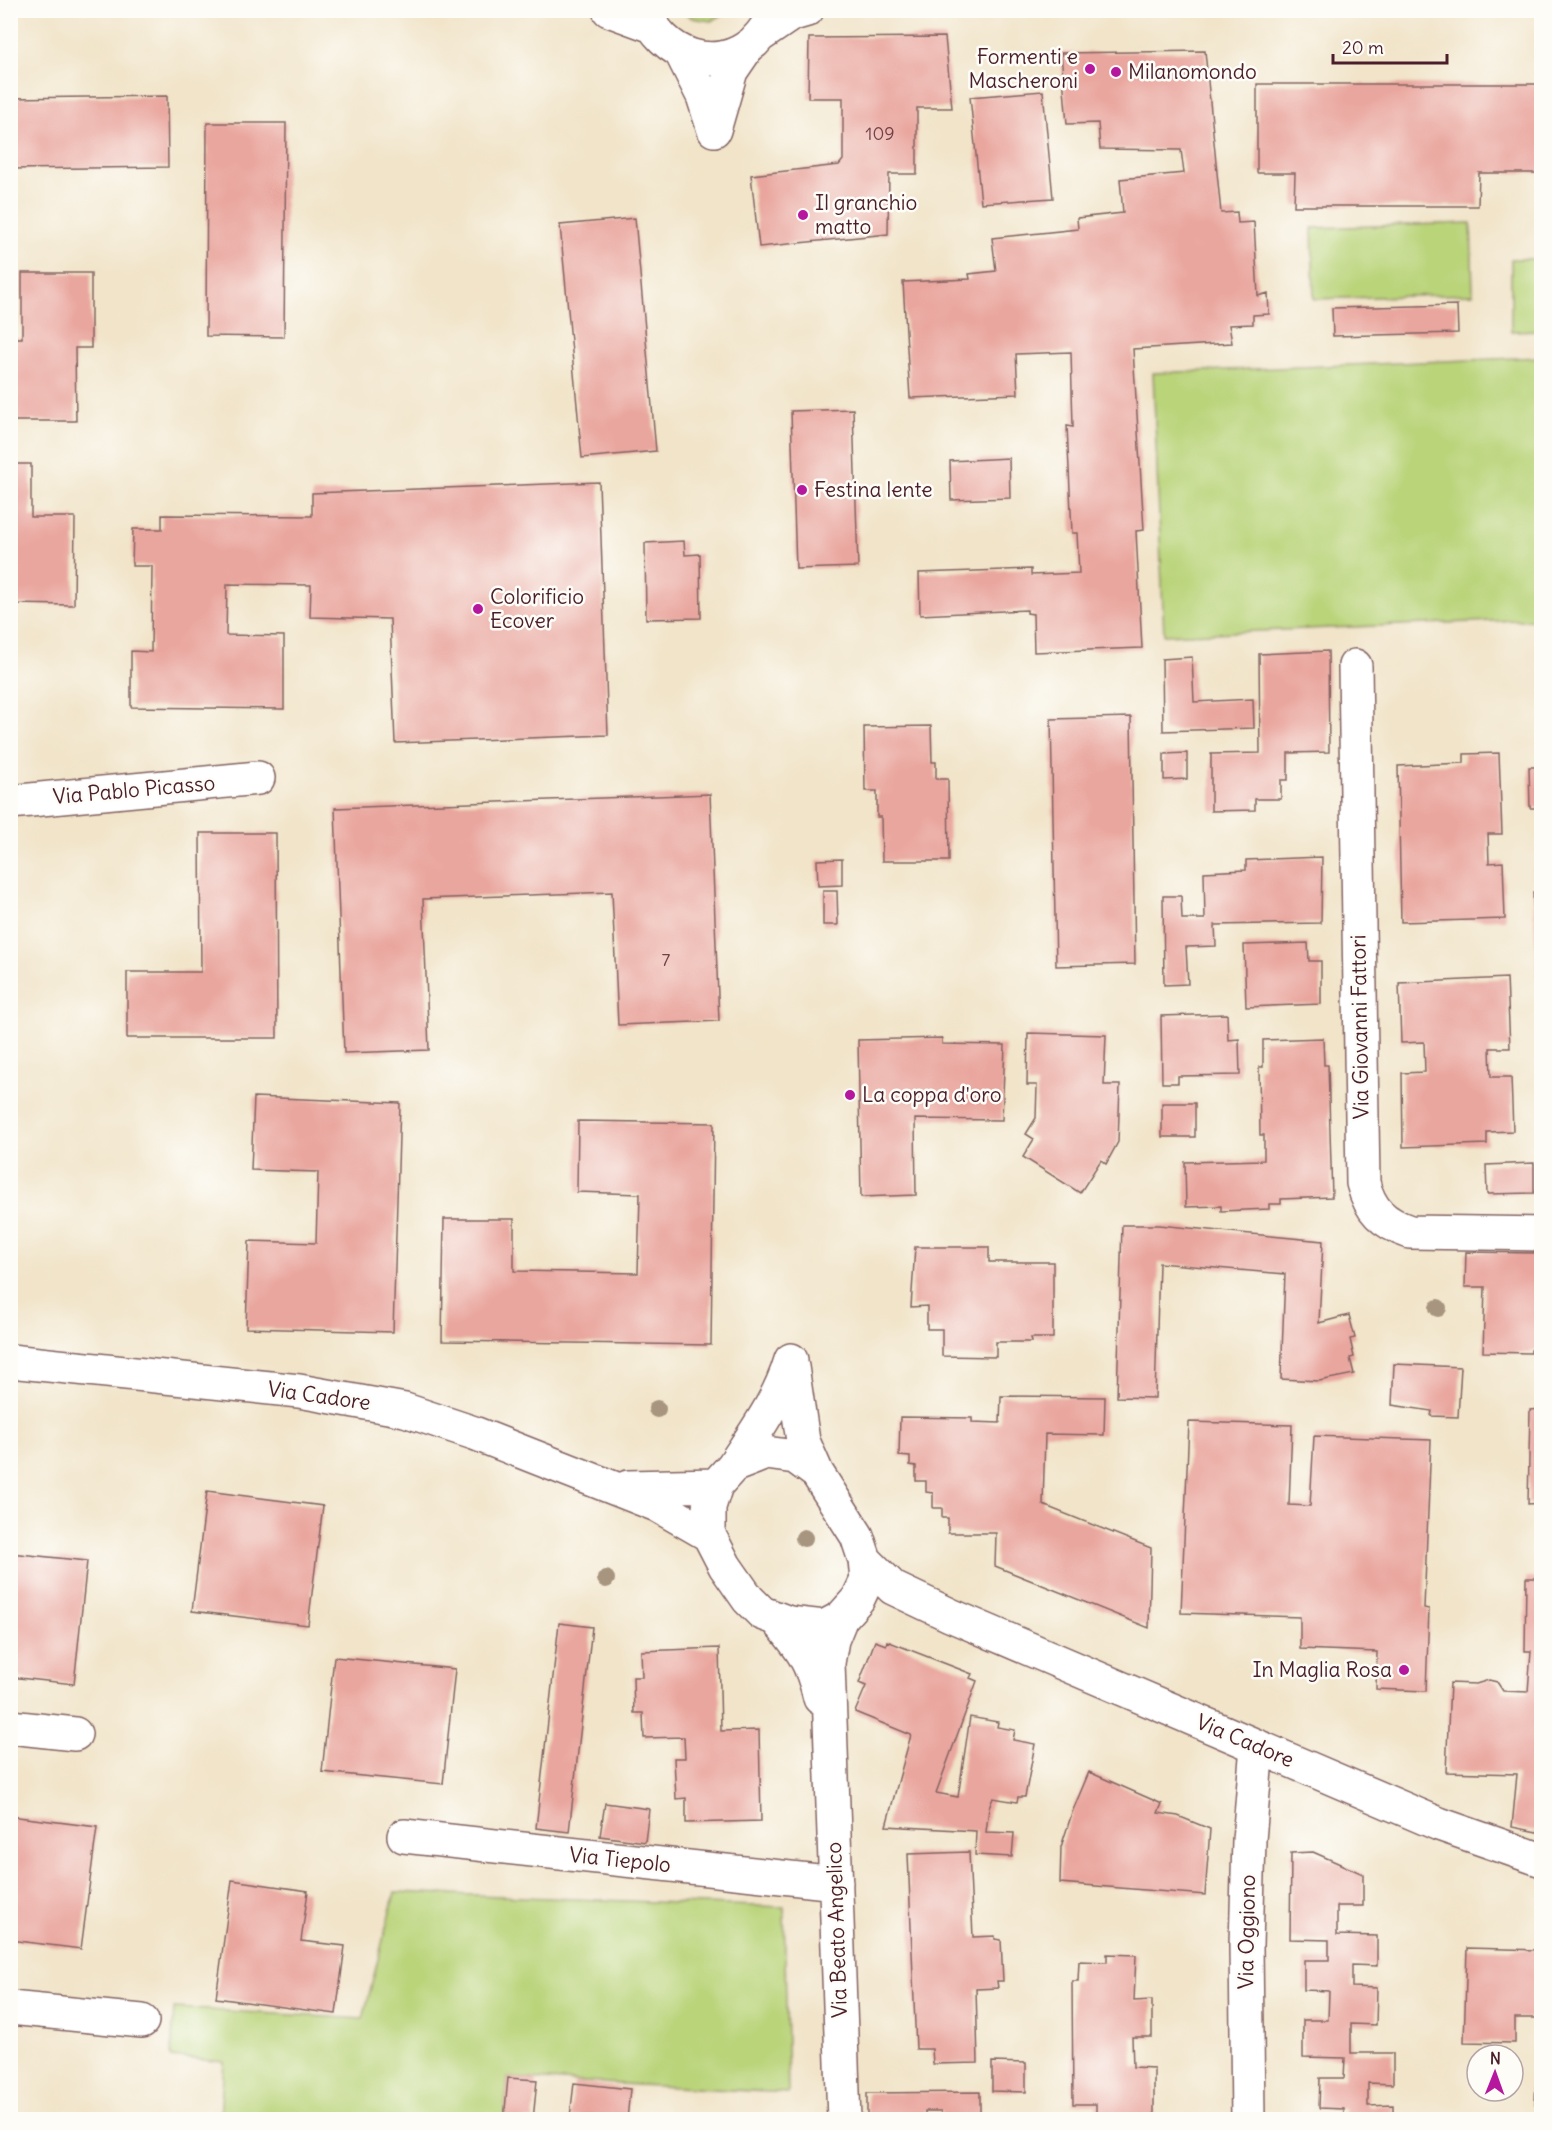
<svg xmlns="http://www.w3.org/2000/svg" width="1552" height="2130" viewBox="0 0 1552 2130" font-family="Delius,sans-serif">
	<rect width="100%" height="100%" fill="#fdfcf7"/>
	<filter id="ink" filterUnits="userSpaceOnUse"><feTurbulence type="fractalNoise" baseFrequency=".0167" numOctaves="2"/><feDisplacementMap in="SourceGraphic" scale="12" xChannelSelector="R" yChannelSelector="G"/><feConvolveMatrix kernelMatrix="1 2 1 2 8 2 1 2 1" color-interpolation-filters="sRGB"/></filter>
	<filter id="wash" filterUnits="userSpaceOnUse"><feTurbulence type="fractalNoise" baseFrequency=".008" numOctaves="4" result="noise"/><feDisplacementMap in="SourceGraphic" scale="24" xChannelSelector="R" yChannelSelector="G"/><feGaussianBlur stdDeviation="1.35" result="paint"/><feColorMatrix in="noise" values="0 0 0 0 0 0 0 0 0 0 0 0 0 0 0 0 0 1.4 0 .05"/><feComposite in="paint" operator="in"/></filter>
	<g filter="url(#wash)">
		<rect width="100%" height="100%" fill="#f1e4c9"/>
		<!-- green -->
		<path fill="#bad47a" stroke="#827a52" stroke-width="1.5" d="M683 11H730L711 21 692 18Z
			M1471 223 1473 294 1314 299 1312 228Z
			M1511 259H1541V330L1511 331Z
			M1541 357V619L1164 635 1153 373Z
			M395 1892 784 1907 788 2093 508 2078 504 2119H220L224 2062 171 2057 174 2008 363 2019Z"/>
		<g id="blocks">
			<!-- building -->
			<path fill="#e9a69e" d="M945 37 952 108H917V174H889L888 234 759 247 751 175 839 165 843 160V98H808L809 38Z
				M1205 51 1221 213 1237 212 1238 223 1254 222 1258 296 1268 293 1269 314 1253 315V324L1229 325 1232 343 1133 349 1144 530 1136 531 1142 648 1034 652 1033 614 1027 613V610L920 615 919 573 1031 569V575L1079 573 1077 533H1072L1067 426 1073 427 1071 352 1016 354 1018 394 910 398 903 282 970 279 969 274 996 271 992 238 1078 229 1077 218 1123 213 1120 179 1184 173 1181 150 1100 149 1098 123 1067 124 1061 53Z
				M1257 84H1542V173H1479L1478 206H1294L1295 173H1257Z
				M1043 91 1053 198 981 203 970 97Z
				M167 96 168 167 10 169V98Z
				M207 123H286L284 337 206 336Z
				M635 218 656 451 582 458 560 225Z
				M22 273H91V348H75L76 421H10V338H22Z
				M1457 305 1458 333 1333 336 1332 308Z
				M853 409 858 567 796 569 791 411Z
				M1009 458 1010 498 951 500 950 461Z
				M10 464H31V517H75L74 605 10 604Z
				M599 482 608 735 395 743 390 619 310 617 311 585 227 584 226 635 284 636V709L131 707V651L151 652 152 566H132L133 529H162V515L312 516V493Z
				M684 541 685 555 700 554 701 618 646 619 645 543Z
				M1328 651 1329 752 1288 753V780H1281V799H1255V810L1211 811V754L1260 753 1259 654Z
				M1192 657 1194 702 1253 699 1254 728 1163 731 1162 659Z
				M1131 717 1135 964 1056 966 1051 719Z
				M931 726 932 762H936V779H948L949 861H882L881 817H877V791H865L864 727Z
				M1187 753V779L1164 780V754Z
				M1499 753 1502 834H1488L1489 863 1503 862 1505 919 1401 922 1398 766 1464 763V754Z
				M1529 767H1542V808H1530Z
				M710 794 719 1021 618 1025 612 892 423 899 429 1050 344 1053 335 808Z
				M200 833H276L277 1038H127V972H201Z
				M1322 857 1321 923 1215 925 1216 946 1186 947 1188 984 1164 985 1163 896H1181L1182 919H1205L1204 872 1246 870V860Z
				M842 859V885L818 886 817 860Z
				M823 891H837L838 925H823Z
				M1533 892H1542V1029H1539Z
				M1308 943 1309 961H1321V1004L1246 1007 1244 945Z
				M1507 978 1510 1048H1490L1491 1077H1511L1513 1131 1487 1132V1144L1403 1147 1402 1073 1425 1072 1424 1042 1401 1043 1399 983Z
				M1227 1014 1228 1040 1239 1039 1240 1075 1178 1076V1083H1162L1161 1016Z
				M1028 1033 1106 1035 1104 1085H1120L1118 1142 1106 1164 1101 1160 1080 1193 1023 1157 1034 1139 1026 1134 1036 1118 1037 1085H1027Z
				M942 1038V1044L1005 1045 1002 1120 915 1119 916 1195 861 1197 858 1040Z
				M1323 1038 1324 1065H1328L1332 1197 1281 1199V1204H1269V1209L1221 1211V1206L1186 1207 1185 1162 1264 1160V1135H1260L1259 1067H1263V1040Z
				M254 1097 400 1103 393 1332 246 1328 249 1241 316 1243 318 1172 251 1170Z
				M1162 1103H1195V1137H1162Z
				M578 1121 714 1123 711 1345 442 1341 444 1219H514V1271L638 1273 640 1194 577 1192Z
				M1534 1163V1193L1487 1194 1486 1165Z
				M1122 1225H1159L1323 1241 1319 1323 1349 1315 1355 1338 1350 1339 1354 1357 1350 1358 1354 1374 1319 1381 1281 1379 1285 1274 1159 1263 1155 1398 1117 1397Z
				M915 1247H989V1262H1053V1338H1031L1032 1342H996V1357L942 1356V1329H927V1306L911 1307Z
				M1534 1250H1542V1350H1531V1353L1483 1352 1485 1287H1465L1466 1252 1534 1253Z
				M1394 1364 1461 1367 1458 1417 1431 1416 1432 1411 1392 1405Z
				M1001 1396 1105 1397 1104 1435 1045 1434 1043 1505 1151 1548 1149 1628 995 1566 996 1533H948V1518H942V1508H933V1493L926 1492V1481H916V1466L910 1465V1457L899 1456 900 1417 972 1418V1422L1000 1423Z
				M1542 1409V1503L1528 1504 1530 1410Z
				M1189 1422 1292 1425 1289 1505 1310 1506 1314 1436 1431 1440 1424 1608 1429 1609 1426 1691 1376 1689 1377 1652 1300 1649V1617L1181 1613Z
				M207 1491 323 1506 308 1625 192 1611Z
				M10 1553 87 1561 74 1684 10 1677Z
				M1526 1578H1542V1833L1512 1827 1517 1774 1446 1772 1450 1683 1476 1684 1489 1680 1497 1682 1503 1691 1528 1692 1531 1651H1525Z
				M559 1623 592 1627 569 1832 536 1828Z
				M875 1641 886 1645 887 1641 972 1674 970 1678 977 1681 936 1793 958 1797 970 1717 998 1722 997 1727 1015 1730 1013 1740 1035 1744 1025 1797H1018L1017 1802 993 1798 989 1808 986 1832 1014 1833 1012 1857 975 1855 976 1831 886 1826 911 1735 855 1712 866 1686 859 1683Z
				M719 1648 721 1731 759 1730 761 1821 686 1823V1798L676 1799 674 1758H685L684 1737 644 1738 643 1713H634L633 1677H642L641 1651Z
				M334 1657 455 1669 443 1784 322 1772Z
				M1089 1772 1162 1804 1158 1813 1178 1816 1210 1829 1205 1895 1060 1883 1061 1847 1073 1810Z
				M605 1803 649 1809 645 1842 600 1836Z
				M10 1816 97 1827 81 1949 10 1940Z
				M969 1852 973 1937 995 1936V1939L1001 1940 1003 1981H997L998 1988 976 1989 978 2063 933 2064 932 2049H916L908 1854Z
				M1313 1852 1363 1874V1906H1337V1935L1377 1936V1966L1352 1965V1987L1377 1988 1376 2025 1351 2024V2053H1393V2084L1368 2083V2106L1393 2105V2120H1344V2109L1319 2108 1320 2078H1344L1345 2058 1303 2057V2020H1328L1329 1991 1304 1990V1960H1329V1940L1290 1939 1291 1853Z
				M232 1880 308 1891 301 1941 345 1946 336 2014 216 1998Z
				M1538 1918 1542 1919V1995H1537V2018H1515V2043L1464 2042 1467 1948 1538 1950Z
				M1107 1954 1136 1955 1134 2001 1152 2000V2037H1132L1133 2067 1154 2068V2120H1096V2104H1073L1072 1981H1078L1079 1961 1107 1962Z
				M992 2062 1026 2063V2092L992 2091Z
				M1536 2075H1542V2105H1535Z
				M508 2078 537 2080 533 2120H504Z
				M574 2083 630 2089 627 2120 570 2117Z
				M980 2092V2120H941V2111H925V2120H867V2093Z"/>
		</g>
	</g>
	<g filter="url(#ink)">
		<use href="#blocks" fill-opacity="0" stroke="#846462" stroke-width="1.5"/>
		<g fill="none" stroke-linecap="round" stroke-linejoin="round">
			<!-- minor casing -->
			<g stroke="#846462" stroke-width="36">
				<path id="minor" d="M609 10 650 25
					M645 10C661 55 716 76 754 42 762 34 771 22 774 10
					M762 34 790 15 807 10
					M682 54 703 96 714 130
					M714 130 731 71 746 49
					M1355 666 1363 1183C1370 1210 1383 1223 1410 1232L1542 1234
					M10 802 258 778
					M10 1361 299 1391 405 1410 474 1433 657 1505 709 1535
					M792 1367 803 1441 817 1473
					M766 1453 795 1457 817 1473 857 1536 865 1560 867 1580 858 1599 841 1618 824 1627 789 1623 762 1613 748 1599 725 1566 709 1535V1507L716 1485 733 1466Z
					M733 1466C756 1431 779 1400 791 1360
					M628 1487 716 1485
					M865 1560 893 1588 950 1615 1439 1824 1542 1860
					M776 1618C801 1648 811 1659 820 1698
					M841 1618 832 1640 828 1663 844 2120
					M10 1727 75 1734
					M404 1836 836 1883
					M10 2008 142 2021
					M1248 2120 1246 1945 1249 1840 1257 1746"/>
			</g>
			<!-- minor -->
			<use href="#minor" stroke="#fff" stroke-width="33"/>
		</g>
		<!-- trees -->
		<g fill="#a8957f">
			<circle cx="1438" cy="1308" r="9"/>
			<circle cx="657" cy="1409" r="9"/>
			<circle cx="804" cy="1538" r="9"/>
			<circle cx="606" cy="1579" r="9"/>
		</g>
	</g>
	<!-- markers -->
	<g fill="#b5179e" stroke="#fdfcf7" stroke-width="2">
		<circle cx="1090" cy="69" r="6"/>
		<circle cx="1116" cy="72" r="6"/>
		<circle cx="803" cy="215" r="6"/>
		<circle cx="802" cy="490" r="6"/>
		<circle cx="478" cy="609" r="6"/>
		<circle cx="850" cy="1095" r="6"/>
		<circle cx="1404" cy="1670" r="6"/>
	</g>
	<g text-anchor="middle" stroke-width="5" stroke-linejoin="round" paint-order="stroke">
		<!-- number labels -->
		<g font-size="18" fill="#724148">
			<text x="880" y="140">109</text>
			<text x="666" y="966">7</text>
		</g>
		<!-- poi labels -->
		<g font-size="21" fill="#4a1f2b" stroke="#fdfcf7" text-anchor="start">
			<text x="1078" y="64" text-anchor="end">Formenti e<tspan x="1078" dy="24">Mascheroni</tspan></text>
			<text x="1128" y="79">Milanomondo</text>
			<text x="815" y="210">Il granchio<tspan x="815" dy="24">matto</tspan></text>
			<text x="814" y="497">Festina lente</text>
			<text x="490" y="604">Colorificio<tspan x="490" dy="24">Ecover</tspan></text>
			<text x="862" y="1102">La coppa d'oro</text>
			<text x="1392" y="1677" text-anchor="end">In Maglia Rosa</text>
		</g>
		<!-- street labels -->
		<g font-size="21" fill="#4a1f2b" stroke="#fdfcf7">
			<text transform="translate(134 790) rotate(-5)" y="7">Via Pablo Picasso</text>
			<text transform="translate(1360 1027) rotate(-91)" y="7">Via Giovanni Fattori</text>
			<text transform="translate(319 1396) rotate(8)" y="7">Via Cadore</text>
			<text transform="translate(1245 1741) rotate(23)" y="7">Via Cadore</text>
			<text transform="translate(620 1860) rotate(6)" y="7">Via Tiepolo</text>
			<text transform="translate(837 1930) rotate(-92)" y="7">Via Beato Angelico</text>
			<text transform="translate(1247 1932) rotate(-89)" y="7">Via Oggiono</text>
		</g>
	</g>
	<!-- margin -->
	<rect width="1552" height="2130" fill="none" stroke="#fdfcf7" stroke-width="36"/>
	<!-- north arrow -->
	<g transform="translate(1495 2073) rotate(1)"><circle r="28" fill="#fdfcf7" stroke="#b5a4a5" stroke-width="1.5"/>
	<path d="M0-4.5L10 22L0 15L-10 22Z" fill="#b5179e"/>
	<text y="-9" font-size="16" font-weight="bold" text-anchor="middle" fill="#4a1f2b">N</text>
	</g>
	<!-- scale -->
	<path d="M1333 54v9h114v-9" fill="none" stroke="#4a1f2b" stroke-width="3"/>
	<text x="1342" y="54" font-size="18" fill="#4a1f2b" stroke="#fdfcf7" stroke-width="4.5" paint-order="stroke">20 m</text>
</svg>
